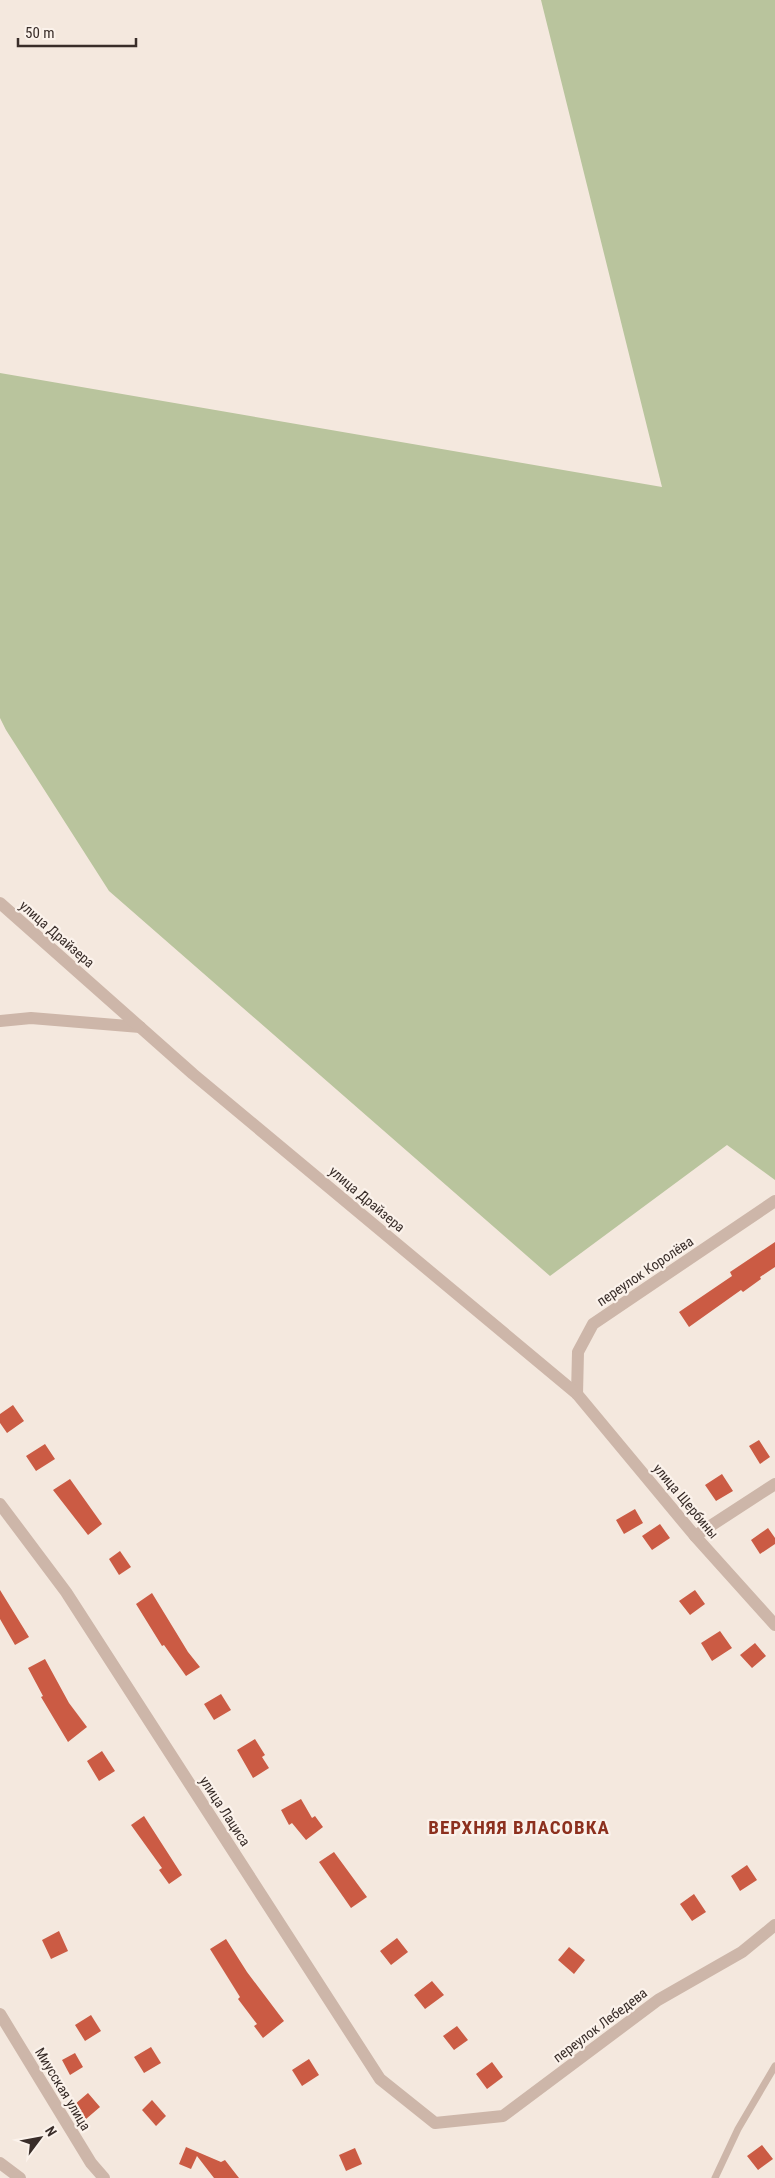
<svg xmlns="http://www.w3.org/2000/svg" width="775" height="2178" viewBox="0 0 775 2178" font-family="'Roboto Condensed',sans-serif">
	<rect width="100%" height="100%" fill="#f4e8de"/>
	<!-- green -->
	<path fill="#b9c49d" d="M541 0H775V1180L727 1145 550 1276 109 891 6 730 0 718V373L662 487Z"/>
	<!-- building -->
	<path fill="#cb5b44" d="M775 1242V1267L760 1277 761 1279 743 1292 741 1290 689 1327 679 1312 732 1276 730 1272Z
		M13 1405 24 1421 7 1433 0 1423V1414Z
		M759 1440 770 1457 760 1464 749 1446Z
		M45 1444 55 1459 36 1471 26 1456Z
		M722 1474 733 1491 716 1501 705 1485Z
		M70 1479 102 1524 88 1535 53 1490Z
		M635 1509 643 1523 624 1534 616 1520Z
		M660 1524 670 1538 652 1550 642 1536Z
		M768 1528 775 1538V1544L760 1554 751 1540Z
		M120 1551 131 1567 119 1575 109 1559Z
		M0 1590 29 1637 15 1645 0 1619Z
		M695 1590 705 1604 690 1615 679 1601Z
		M152 1593 188 1652 200 1667 186 1676 164 1645 162 1646 136 1604Z
		M720 1631 732 1648 712 1661 701 1643Z
		M755 1643 766 1656 752 1668 740 1655Z
		M45 1659 69 1703 87 1727 68 1742 41 1697 43 1696 28 1668Z
		M221 1694 231 1710 214 1720 204 1704Z
		M255 1739 265 1755 262 1757 269 1768 253 1778 237 1750Z
		M102 1751 115 1771 99 1781 87 1761Z
		M301 1799 312 1818 315 1816 323 1827 306 1840 292 1823 289 1825 281 1810Z
		M144 1816 182 1875 169 1884 159 1870 162 1868 131 1825Z
		M334 1852 367 1897 351 1908 319 1862Z
		M747 1865 757 1880 740 1891 731 1876Z
		M694 1894 706 1912 692 1921 680 1904Z
		M59 1931 68 1951 51 1959 42 1940Z
		M397 1938 408 1952 391 1965 380 1951Z
		M226 1939 247 1972 284 2021 263 2038 254 2026 257 2024 238 1999 240 1997 210 1949Z
		M569 1947 585 1960 574 1974 558 1960Z
		M432 1981 444 1995 425 2009 414 1995Z
		M91 2015 101 2031 85 2041 75 2025Z
		M457 2026 468 2040 454 2050 443 2036Z
		M151 2047 161 2063 144 2073 134 2057Z
		M75 2053 83 2067 70 2075 62 2060Z
		M309 2059 319 2075 302 2086 292 2070Z
		M492 2062 503 2077 487 2089 476 2074Z
		M88 2093 100 2107 86 2119 74 2105Z
		M152 2100 166 2116 156 2126 142 2110Z
		M762 2145 773 2159 758 2170 747 2156Z
		M186 2147 221 2162 225 2160 239 2178H214L197 2156 191 2169 179 2164Z
		M355 2148 362 2164 346 2171 339 2155Z"/>
	<g fill="none" stroke-linecap="round" stroke-linejoin="round">
		<!-- service -->
		<path stroke="#cdb6a9" stroke-width="7" d="M715 2178 738 2129 775 2066"/>
		<!-- minor -->
		<path stroke="#cdb6a9" stroke-width="12" d="M0 1021 31 1018 140 1027
			M577 1394 578 1352 593 1324 775 1201
			M0 1504 66 1592 380 2079 435 2123 503 2116 658 2000 742 1952 775 1925
			M695 1536 775 1484
			M0 2014 91 2163 104 2178
			M0 2163 20 2178"/>
		<!-- tertiary -->
		<path stroke="#cdb6a9" stroke-width="12" d="M0 903 193 1074 577 1394 695 1536 775 1625"/>
	</g>
	<g text-anchor="middle" stroke-width="4.5" stroke-linejoin="round" paint-order="stroke">
		<!-- street labels -->
		<g font-size="14" fill="#392d29" stroke="#fbf2eb">
			<text transform="translate(57 934) rotate(41)" y="5">улица Драйзера</text>
			<text transform="translate(367 1199) rotate(40)" y="5">улица Драйзера</text>
			<text transform="translate(645 1271) rotate(-34)" y="5">переулок Королёва</text>
			<text transform="translate(686 1501) rotate(50)" y="5">улица Щербины</text>
			<text transform="translate(225 1811) rotate(57)" y="5">улица Лациса</text>
			<text transform="translate(600 2025) rotate(-37)" y="5">переулок Лебедева</text>
			<text transform="translate(63 2089) rotate(59)" y="5">Миусская улица</text>
		</g>
		<!-- district labels -->
		<g font-size="19" font-weight="bold" letter-spacing="1" fill="#8c301e" stroke="#fbf2eb">
			<text x="519" y="1834">ВЕРХНЯЯ ВЛАСОВКА</text>
		</g>
	</g>
	<!-- north arrow -->
	<g transform="translate(40 2138) rotate(58)" stroke="#fbf2eb" stroke-width="4" paint-order="stroke">
	<path d="M0-4L9 19L0 12L-9 19Z" fill="#392d29"/>
	<text y="-8" font-size="14" font-weight="bold" text-anchor="middle" fill="#392d29">N</text>
	</g>
	<!-- scale -->
	<path d="M18 38v8h118v-8" fill="none" stroke="#392d29" stroke-width="2.5"/>
	<text x="25" y="38" font-size="15" fill="#392d29" stroke="#fbf2eb" stroke-width="4" paint-order="stroke">50 m</text>
</svg>
